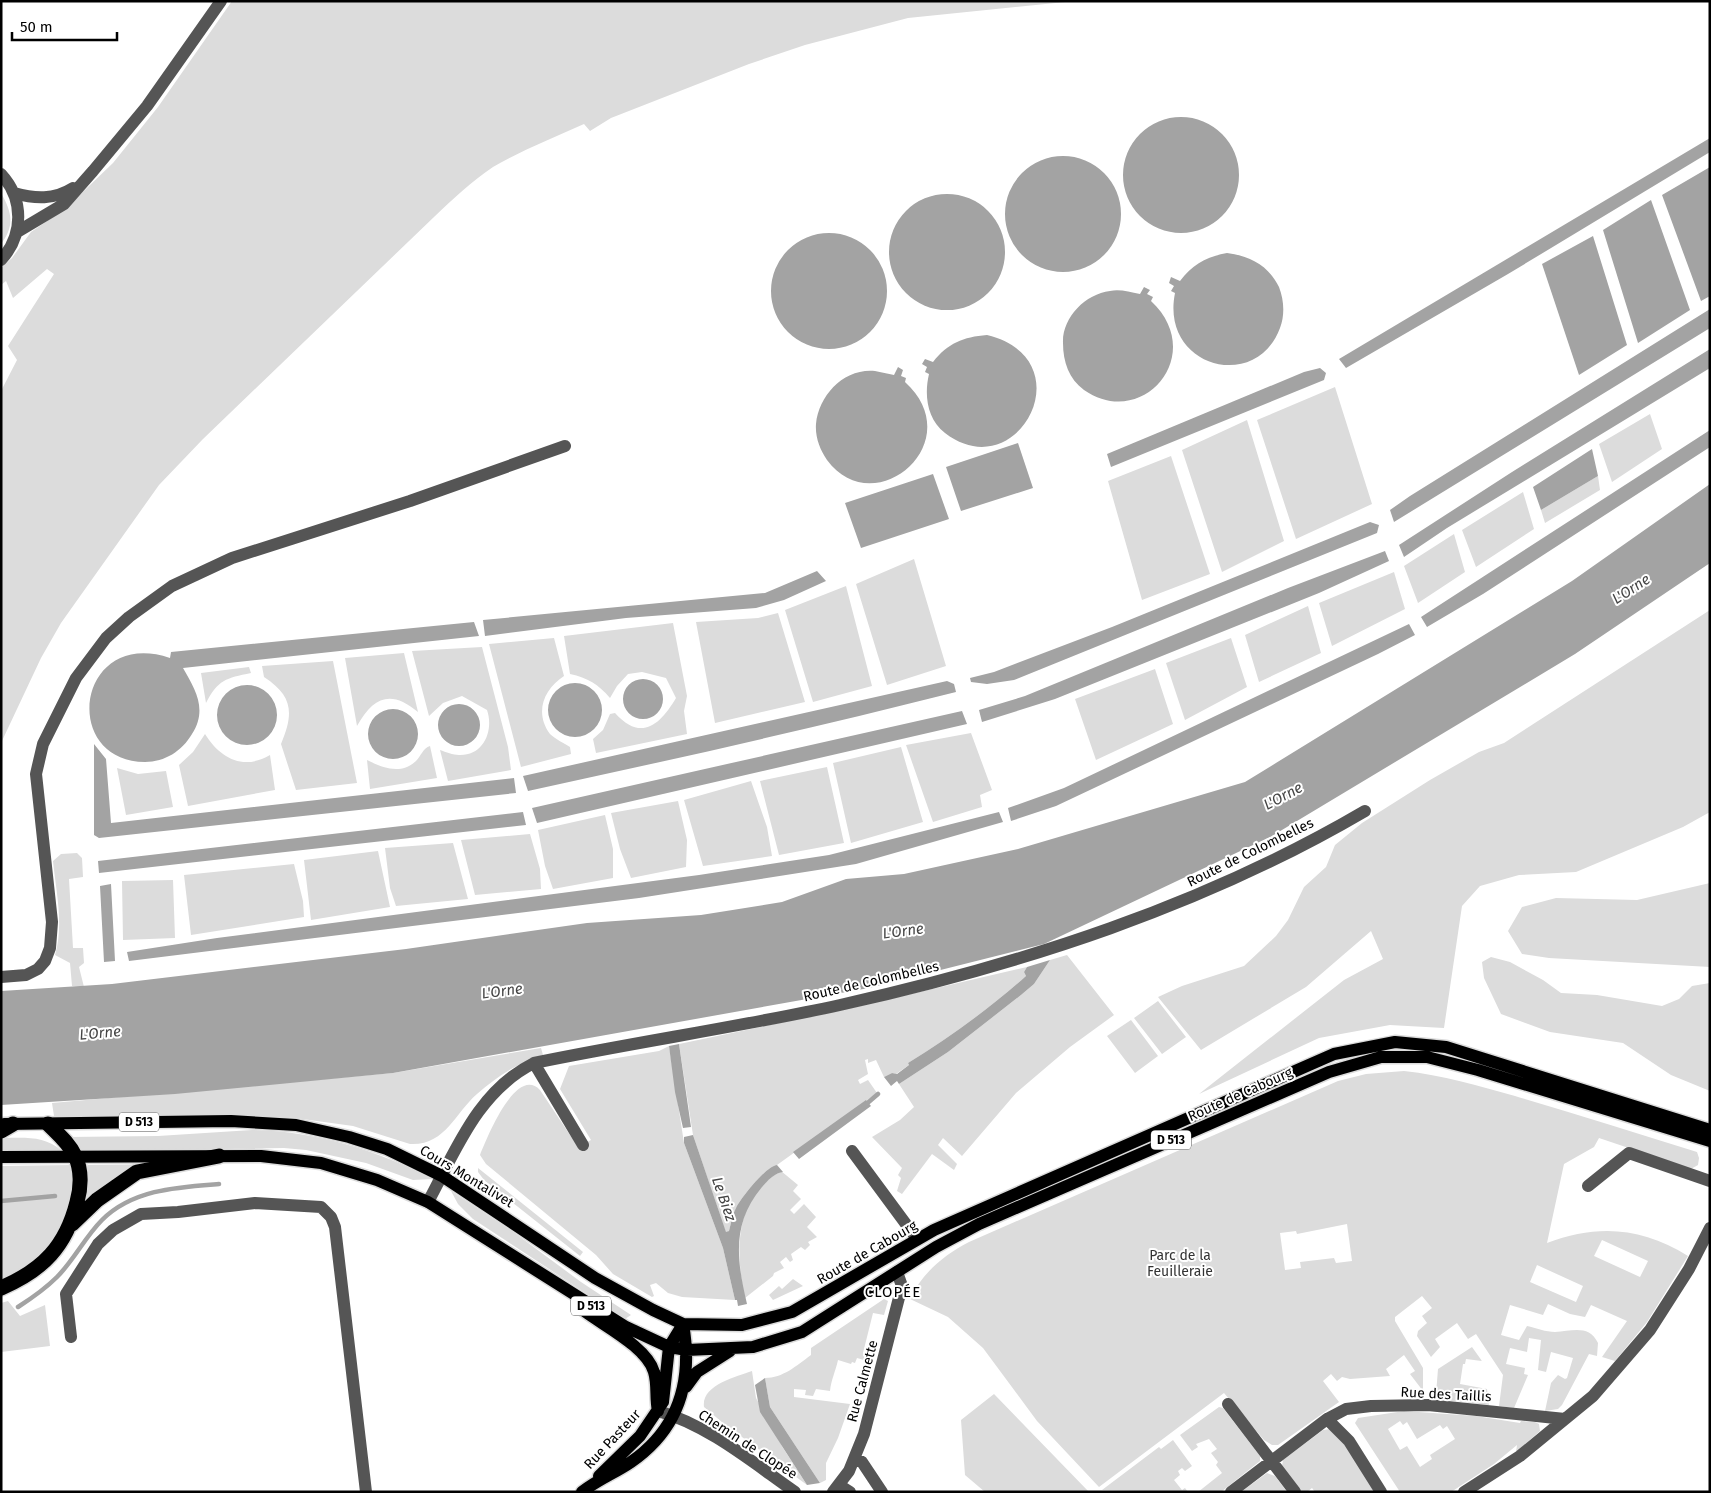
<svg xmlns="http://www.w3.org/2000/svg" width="1711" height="1493" viewBox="0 0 1711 1493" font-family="'Fira Sans',sans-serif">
	<rect width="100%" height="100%" fill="#fff"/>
	<!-- green -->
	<path fill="#dcdcdc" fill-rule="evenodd" d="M232 1H1075L908 18 805 45 749 64 611 118 590 131 584 124C553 138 522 150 493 167 472 181 453 199 434 217L203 439 159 485 61 623 41 658 1 743V391L17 360 8 346 54 274 47 269 13 298 6 281 1 285V268L12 258 31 232 66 208 113 163 158 107Z
		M1 193C12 212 15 226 1 244Z
		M1335 387 1372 504 1296 539 1257 420Z
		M1650 414 1662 449 1612 482 1599 444Z
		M1247 420 1284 541 1222 572 1182 450Z
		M1171 456 1210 574 1142 600 1108 481Z
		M1598 476 1600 490 1545 523 1541 510Z
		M1523 492 1534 529 1476 567 1462 530Z
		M1454 534 1465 572 1418 603 1404 566Z
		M914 559 946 666 887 685 856 584Z
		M1394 572 1405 609 1332 646 1319 603Z
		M846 586 872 686 813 702 785 610Z
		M1308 606 1321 653 1259 682 1245 635Z
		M1710 610V812L1683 827 1576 872 1519 875 1480 886 1462 906 1444 1028 1390 1025 1319 1038 1199 1094 1344 980 1383 959 1371 931 1306 987 1201 1050 1158 997 1182 986 1244 966 1276 936 1288 920 1304 887 1326 867 1335 845 1362 823 1430 780 1479 752 1504 743Z
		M778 613 805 702 715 723 696 622 758 618Z
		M673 623 687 696 684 711 687 734 596 753 593 739 603 730 610 714 615 713C641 742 660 725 676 698L666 678 642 672 628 674 617 686 610 698C598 684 588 678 570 674L564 636Z
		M554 638 564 676C544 689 534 712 550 734 555 739 564 743 570 747L571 754 521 767 489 644Z
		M1231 638 1247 687 1185 720 1166 663Z
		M482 647 508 747 511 770 448 781 440 750C446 752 453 755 459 755 484 756 494 730 487 710L462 696 443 703 429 716 412 651Z
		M404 653 418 712C391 689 373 697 357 726L345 658Z
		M333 661 357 783 296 790 281 744C294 713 293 696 264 677L262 666Z
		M249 667 251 673C226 678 218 680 206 703L201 673Z
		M1155 669 1173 724 1096 760 1075 699Z
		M971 733 992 790 980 795 982 807 933 822 906 745Z
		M205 734C220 758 243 771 270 755L275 790 188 806 179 765 193 752Z
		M430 746 437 778 370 789 367 760C383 768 401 775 416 761 421 756 423 748 430 746Z
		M901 747 923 822 851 843 833 763Z
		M827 767 844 843 779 855 760 781Z
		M117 768 138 774 166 771 173 807 126 815Z
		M751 781 767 827 772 856 703 866 684 800Z
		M678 801 687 840 686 867 631 878 620 849 611 813Z
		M605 815 613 849V878L553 889 545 866 538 830Z
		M530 834 540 869 541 889 475 895 461 840Z
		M453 843 468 899 396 906 390 888 385 848Z
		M378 851 390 907 311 920 304 860Z
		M77 853 82 858 83 877 69 879 73 948H83L84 963 79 967 84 987 72 986 70 963 55 955C64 925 56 891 53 861L61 854Z
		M294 864 303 901 304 917 191 935 184 875Z
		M173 880 175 938 123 940 122 881Z
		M1710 883V967L1549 958 1522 954 1508 931 1522 907 1556 898 1637 900Z
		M1067 955 1114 1015 1070 1047 1016 1093 962 1156 943 1138 938 1145 957 1164 954 1170 932 1154 902 1194 897 1191 901 1178 898 1175 902 1168 872 1137 900 1120 914 1107 899 1084 948 1052 1021 995 1034 984 1050 960Z
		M1491 957 1510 962 1543 980 1561 993 1597 995 1662 1006 1679 999 1692 986 1710 983V1091L1671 1075 1623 1043 1550 1032 1501 1014 1484 978 1482 962Z
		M1027 967 1024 972 1026 976C990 1008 949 1038 908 1063L909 1065 896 1074 892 1073 884 1077 876 1060 868 1063V1059L865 1060 868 1074 858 1080 860 1084 868 1080 877 1093 777 1165C766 1166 741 1198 736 1208 732 1215 731 1224 729 1231L726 1233 693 1135 679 1044 855 1007Z
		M1158 1001 1186 1037 1162 1054 1134 1018Z
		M1131 1020 1158 1056 1135 1073 1107 1036Z
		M669 1046 684 1143 723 1248 735 1300 682 1297 668 1293 656 1283 650 1285 654 1296 652 1297 613 1274 596 1255 486 1164 480 1155C487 1138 516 1065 540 1090L578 1147 591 1140 560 1089 569 1066 659 1051Z
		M541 1048 543 1055C518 1063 497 1076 477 1094 455 1113 445 1146 410 1144L353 1126 288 1117 54 1116 52 1103 393 1073Z
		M1404 1071C1442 1075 1479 1086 1515 1096 1576 1114 1636 1133 1697 1152L1699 1158 1698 1165 1691 1169 1599 1138 1594 1147 1564 1164 1547 1243C1597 1224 1642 1227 1688 1256L1647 1322 1615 1361 1602 1357 1627 1321 1591 1305 1585 1317 1570 1314 1548 1304 1543 1315 1510 1305 1501 1335 1519 1340 1527 1326C1536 1328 1546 1332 1555 1332 1572 1331 1589 1324 1598 1343L1597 1356 1589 1354 1562 1405 1558 1409 1545 1411 1551 1383 1558 1375 1565 1379 1567 1378 1573 1358 1551 1352 1546 1372 1538 1370 1541 1340 1529 1338 1527 1352 1510 1348 1506 1364 1525 1368 1524 1374 1528 1375 1514 1408 1499 1406 1503 1375 1476 1334 1468 1339 1457 1323 1435 1339 1440 1347 1431 1357 1417 1336 1418 1331 1427 1323 1422 1316 1432 1308 1422 1296 1395 1317V1321L1423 1368V1391L1410 1374 1415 1371 1404 1355 1386 1369 1390 1376 1350 1379 1342 1377 1337 1381 1331 1374 1323 1381 1339 1402 1278 1445H1272L1264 1440 1224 1393 1099 1487 1037 1421 983 1348 948 1317 910 1299C922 1273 944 1255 969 1242L1338 1081 1366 1074ZM1347 1224 1352 1261 1336 1263 1334 1258 1300 1262 1301 1268 1285 1270 1280 1233 1296 1231 1297 1234ZM1602 1240 1648 1261 1640 1277 1594 1256ZM1537 1265 1583 1286 1576 1302 1530 1282Z
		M252 1130C315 1131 377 1150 433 1179L413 1180 366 1163 306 1150 284 1148 77 1151 67 1137 158 1136Z
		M1 1138C24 1138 44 1135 62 1151L1 1152Z
		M162 1164 82 1207 88 1165Z
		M72 1165 75 1187 65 1225 39 1261 1 1285V1166Z
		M478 1168 583 1252 580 1256 484 1180 478 1172Z
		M781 1171 798 1185 793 1191 801 1199 790 1210 794 1214 804 1204 816 1217 807 1227 817 1237 808 1242 810 1245 805 1250 801 1247 791 1254 793 1260 790 1262 786 1257 780 1262 784 1268 774 1273 773 1276 745 1298C735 1253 734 1197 781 1171Z
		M451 1191 512 1231 581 1282 631 1315 625 1319 613 1311 473 1219 458 1204Z
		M793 1279 803 1286 773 1300 769 1295 779 1286 782 1289Z
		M884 1299 888 1301 884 1315 873 1313 863 1353 873 1356 871 1362 857 1358 855 1363 852 1362 851 1364 838 1360C836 1370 831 1380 830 1391L816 1389 813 1396 805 1395 806 1390 794 1389V1397L850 1404 838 1438 826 1463V1480L820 1483 770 1407 765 1378C783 1378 796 1366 811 1355V1348Z
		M8 1301 20 1316 45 1305 50 1346 1 1352V1303Z
		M1472 1347 1482 1361 1466 1359 1465 1364H1463L1460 1384 1487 1389 1489 1405 1444 1400 1436 1394 1438 1369Z
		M752 1371 756 1398 783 1448 807 1485 723 1423 704 1407C701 1385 736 1377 752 1371Z
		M994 1394 1089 1492H985L965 1475 961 1420Z
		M1219 1407 1223 1408 1260 1456V1461L1221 1492H1198L1222 1473 1216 1465 1218 1462 1211 1453 1217 1449 1209 1439 1196 1444 1198 1447 1192 1451 1180 1435Z
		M1404 1411 1476 1416 1520 1423 1521 1421 1535 1422 1539 1424 1540 1431 1516 1452 1517 1445 1494 1464 1451 1492H1400L1355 1423 1358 1418ZM1400 1421 1403 1425 1407 1422 1417 1439 1440 1425 1443 1429 1447 1426 1455 1439 1430 1455 1432 1459 1420 1467 1407 1446 1400 1450 1388 1429Z
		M1330 1429 1337 1432 1376 1492H1315L1312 1488 1307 1492H1302L1282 1466 1283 1460 1323 1430Z
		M1173 1440 1192 1466 1185 1471 1182 1468 1178 1471 1180 1475 1174 1480 1182 1490 1185 1488 1188 1492 1102 1490 1159 1447 1161 1449Z
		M1267 1473 1275 1476 1287 1492H1241Z"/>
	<!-- water -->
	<path fill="#a3a3a3" d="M1123 175a58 58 0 1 1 116 0a58 58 0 1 1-116 0Z
		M1710 138V152L1508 274 1346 368 1339 359Z
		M1005 214a58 58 0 1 1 116 0a58 58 0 1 1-116 0Z
		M1710 167V296L1701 301 1662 195Z
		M889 252a58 58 0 1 1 116 0a58 58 0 1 1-116 0Z
		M1651 200 1690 310 1638 343 1603 230Z
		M771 291a58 58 0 1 1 116 0a58 58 0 1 1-116 0Z
		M1593 236 1627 345 1579 375 1542 264Z
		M1227 253C1250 256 1268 265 1279 287 1284 300 1285 315 1280 328 1256 393 1160 367 1175 293L1171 291 1174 286 1169 283 1171 277 1180 281C1193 264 1206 257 1227 253Z
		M1144 287 1150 290 1147 294 1153 297 1151 301C1208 354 1143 431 1084 390 1069 379 1063 362 1063 343 1062 318 1085 294 1110 291 1120 289 1129 292 1140 294Z
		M1710 309V328L1394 522 1390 510 1410 496Z
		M987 335C1086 359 1018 489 945 433 927 419 924 395 929 374L925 372 927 367 922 364 925 359 933 362C948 343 963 337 987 335Z
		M1710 349V368L1447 528 1404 557 1399 545 1512 472Z
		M898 367 903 370 901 376 906 378 905 382C971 442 874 524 827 460 820 450 815 437 816 424 819 395 844 368 875 371 881 372 888 374 894 375Z
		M1320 368 1326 373 1324 380 1111 467 1107 454 1304 372Z
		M1710 430V447L1483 594 1427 627 1421 617Z
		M1018 443 1033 488 961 511 946 467Z
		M1592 449 1598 476 1541 510 1533 487Z
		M933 474 949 519 861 548 845 503Z
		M1710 484V563L1575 654 1272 836 1044 944 869 988 393 1073 175 1094 1 1105V991L112 984 406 949 587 923 701 915 782 902 846 879 904 874 1018 849 1245 782 1572 581Z
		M1370 522 1379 525 1377 533 1014 680 987 684 971 682 970 678 994 672 1112 627Z
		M1385 551 1389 561 1319 593 1055 699 982 722 979 710 1025 696 1288 588Z
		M817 571 826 581 784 600 756 608 626 618 485 636 483 620 765 593Z
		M474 622 479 636 183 668C195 689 208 709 192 734 182 751 165 762 145 762 59 761 77 627 170 658L171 652Z
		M1409 624 1415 635 1378 654 1056 806 1011 821 1008 808 1064 788Z
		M623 699a20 20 0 1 1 40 0a20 20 0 1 1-40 0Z
		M947 681 954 684 956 692C814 728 671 760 528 791L523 776Z
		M548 710a27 27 0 1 1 54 0a27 27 0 1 1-54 0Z
		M217 715a30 30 0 1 1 60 0a30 30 0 1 1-60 0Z
		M438 725a21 21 0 1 1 42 0a21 21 0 1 1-42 0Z
		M368 734a25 25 0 1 1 50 0a25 25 0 1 1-50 0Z
		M962 711 967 724 537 823 532 808Z
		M94 744 106 759 111 823 514 778 516 793 99 838 94 835Z
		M523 812 526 825 99 873 98 861Z
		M999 812 1003 822 856 864 639 898 129 961 127 952 217 938 699 875 829 855Z
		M111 884 115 961 104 962 100 886Z
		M1050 960 1034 984 1021 995 948 1052 899 1084 897 1081 891 1086 884 1077 892 1073 897 1074 909 1065 908 1063C949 1038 990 1008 1026 976L1024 972 1027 967Z
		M679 1044 691 1127 683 1128 675 1092 669 1046Z
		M866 1100 871 1106 799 1159 793 1152Z
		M693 1135 726 1232 729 1231C731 1224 732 1215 736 1208 741 1198 766 1166 777 1165L783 1172C776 1172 767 1181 762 1187 731 1224 737 1261 747 1304L738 1306 737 1300H735L723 1248 684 1143V1137Z
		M765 1378 770 1407 820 1483 807 1485 760 1412 755 1385Z"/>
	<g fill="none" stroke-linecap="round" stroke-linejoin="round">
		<!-- stream -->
		<path stroke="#a3a3a3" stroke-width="4.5" d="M864 1106 878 1094
			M1 1201 55 1196
			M18 1307C32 1298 45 1289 57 1277 74 1260 85 1237 102 1220 133 1189 179 1187 219 1184"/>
		<!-- major casing -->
		<g stroke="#dbdbdb" stroke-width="15">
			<path id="major" d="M4 1124 231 1121 296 1125 349 1137 387 1149 442 1176 595 1278 653 1310 683 1324 742 1325 792 1312 934 1230 1334 1054 1395 1042 1446 1047 1710 1130
				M1 1157 261 1156 321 1163 377 1180 428 1202 626 1327 669 1347 687 1350 753 1347 802 1332 936 1247 979 1224 1329 1072 1381 1057H1427L1478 1070 1710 1141
				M583 1310C604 1326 647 1347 654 1372 658 1385 655 1398 658 1411
				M686 1387 697 1372 730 1351
				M599 1476 640 1436 663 1402 669 1347 683 1324
				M582 1492C597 1480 615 1473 631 1462 680 1428 693 1380 683 1324"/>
		</g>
		<!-- highway casing -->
		<g stroke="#dbdbdb" stroke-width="18">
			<path id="highway" d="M1 1131 13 1124
				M72 1224 97 1200 137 1172 219 1156
				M1 1288C43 1270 66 1246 77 1202 81 1188 82 1170 75 1156 69 1143 58 1134 48 1124"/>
		</g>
		<!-- minor -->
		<path stroke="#555" stroke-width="12" d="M1 174C24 199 24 235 1 260
			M14 193C35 199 54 200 73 188
			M17 232 64 204 93 171 147 106 221 1
			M1 977 26 975 38 969 45 961 50 948 52 922 36 774 43 744 76 678 106 638 129 617 172 586 232 558 410 501 565 446
			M534 1063 583 1145
			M852 1151 917 1239
			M1588 1186 1629 1153 1710 1181
			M428 1202C456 1150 478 1091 534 1063 636 1042 739 1027 840 1005 1023 964 1203 906 1365 811
			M71 1337 66 1294 98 1244 113 1230 141 1214 178 1212 255 1203 321 1207 331 1217 335 1227 366 1492
			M1228 1404 1295 1492
			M658 1411C708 1425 752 1462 795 1492
			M1327 1419 1346 1409 1371 1406 1428 1405 1565 1419
			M855 1458 862 1462 882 1492
			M839 1485 850 1492
			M833 1492 849 1471 864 1434 902 1286 897 1272
			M1231 1492 1327 1419 1349 1441 1381 1492
			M1464 1492 1520 1456 1593 1396 1650 1330 1689 1269 1710 1228"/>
		<!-- major -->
		<use href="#major" stroke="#000" stroke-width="12"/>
		<!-- highway -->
		<use href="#highway" stroke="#000" stroke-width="15"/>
	</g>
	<g text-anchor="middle" stroke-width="4" stroke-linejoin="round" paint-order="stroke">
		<!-- shield labels -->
		<g fill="#fff" stroke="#4c4c4c" stroke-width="1">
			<rect x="119" y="1112.5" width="40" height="19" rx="4"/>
			<rect x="1151" y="1130.5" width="40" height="19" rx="4"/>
			<rect x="571" y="1296.5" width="40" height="19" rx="4"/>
		</g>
		<g font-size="12" font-weight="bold" fill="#000">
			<text x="139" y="1126">D 513</text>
			<text x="1171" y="1144">D 513</text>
			<text x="591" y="1310">D 513</text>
		</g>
		<!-- street labels -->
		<g font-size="14" fill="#000" stroke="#fff">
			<text transform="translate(1250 852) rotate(-26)" y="5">Route de Colombelles</text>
			<text transform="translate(871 981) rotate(-13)" y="5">Route de Colombelles</text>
			<text transform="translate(1240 1094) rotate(-24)" y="5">Route de Cabourg</text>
			<text transform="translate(467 1176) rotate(31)" y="5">Cours Montalivet</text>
			<text transform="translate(867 1252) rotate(-30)" y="5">Route de Cabourg</text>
			<text transform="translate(862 1381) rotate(-75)" y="5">Rue Calmette</text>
			<text transform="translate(1446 1394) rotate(3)" y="5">Rue des Taillis</text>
			<text transform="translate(612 1439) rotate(-47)" y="5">Rue Pasteur</text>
			<text transform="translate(748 1444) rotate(33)" y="5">Chemin de Clopée</text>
		</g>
		<!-- park labels -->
		<g font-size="14" fill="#333" stroke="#fff">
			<text x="1180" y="1260">Parc de la<tspan x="1180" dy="16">Feuilleraie</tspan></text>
		</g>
		<!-- water labels -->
		<g font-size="15" font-style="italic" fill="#444" stroke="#fff">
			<text transform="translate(1631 589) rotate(-33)" y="5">L'Orne</text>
			<text transform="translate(1283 796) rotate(-28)" y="5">L'Orne</text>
			<text transform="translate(903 931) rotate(-8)" y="5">L'Orne</text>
			<text transform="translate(502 991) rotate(-8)" y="5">L'Orne</text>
			<text transform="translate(100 1033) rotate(-5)" y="5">L'Orne</text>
			<text transform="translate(724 1199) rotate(71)" y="5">Le Biez</text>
		</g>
		<!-- neighbourhood labels -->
		<g font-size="15" letter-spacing="1" fill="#000" stroke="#fff">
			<text x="893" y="1297">CLOPÉE</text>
		</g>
	</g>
	<!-- border -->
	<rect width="1711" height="1493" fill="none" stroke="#000000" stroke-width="5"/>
	<!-- scale -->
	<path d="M12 32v8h105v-8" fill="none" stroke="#000000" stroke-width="2.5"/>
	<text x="20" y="32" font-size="15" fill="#000000" stroke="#ffffff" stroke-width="4" paint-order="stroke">50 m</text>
</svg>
